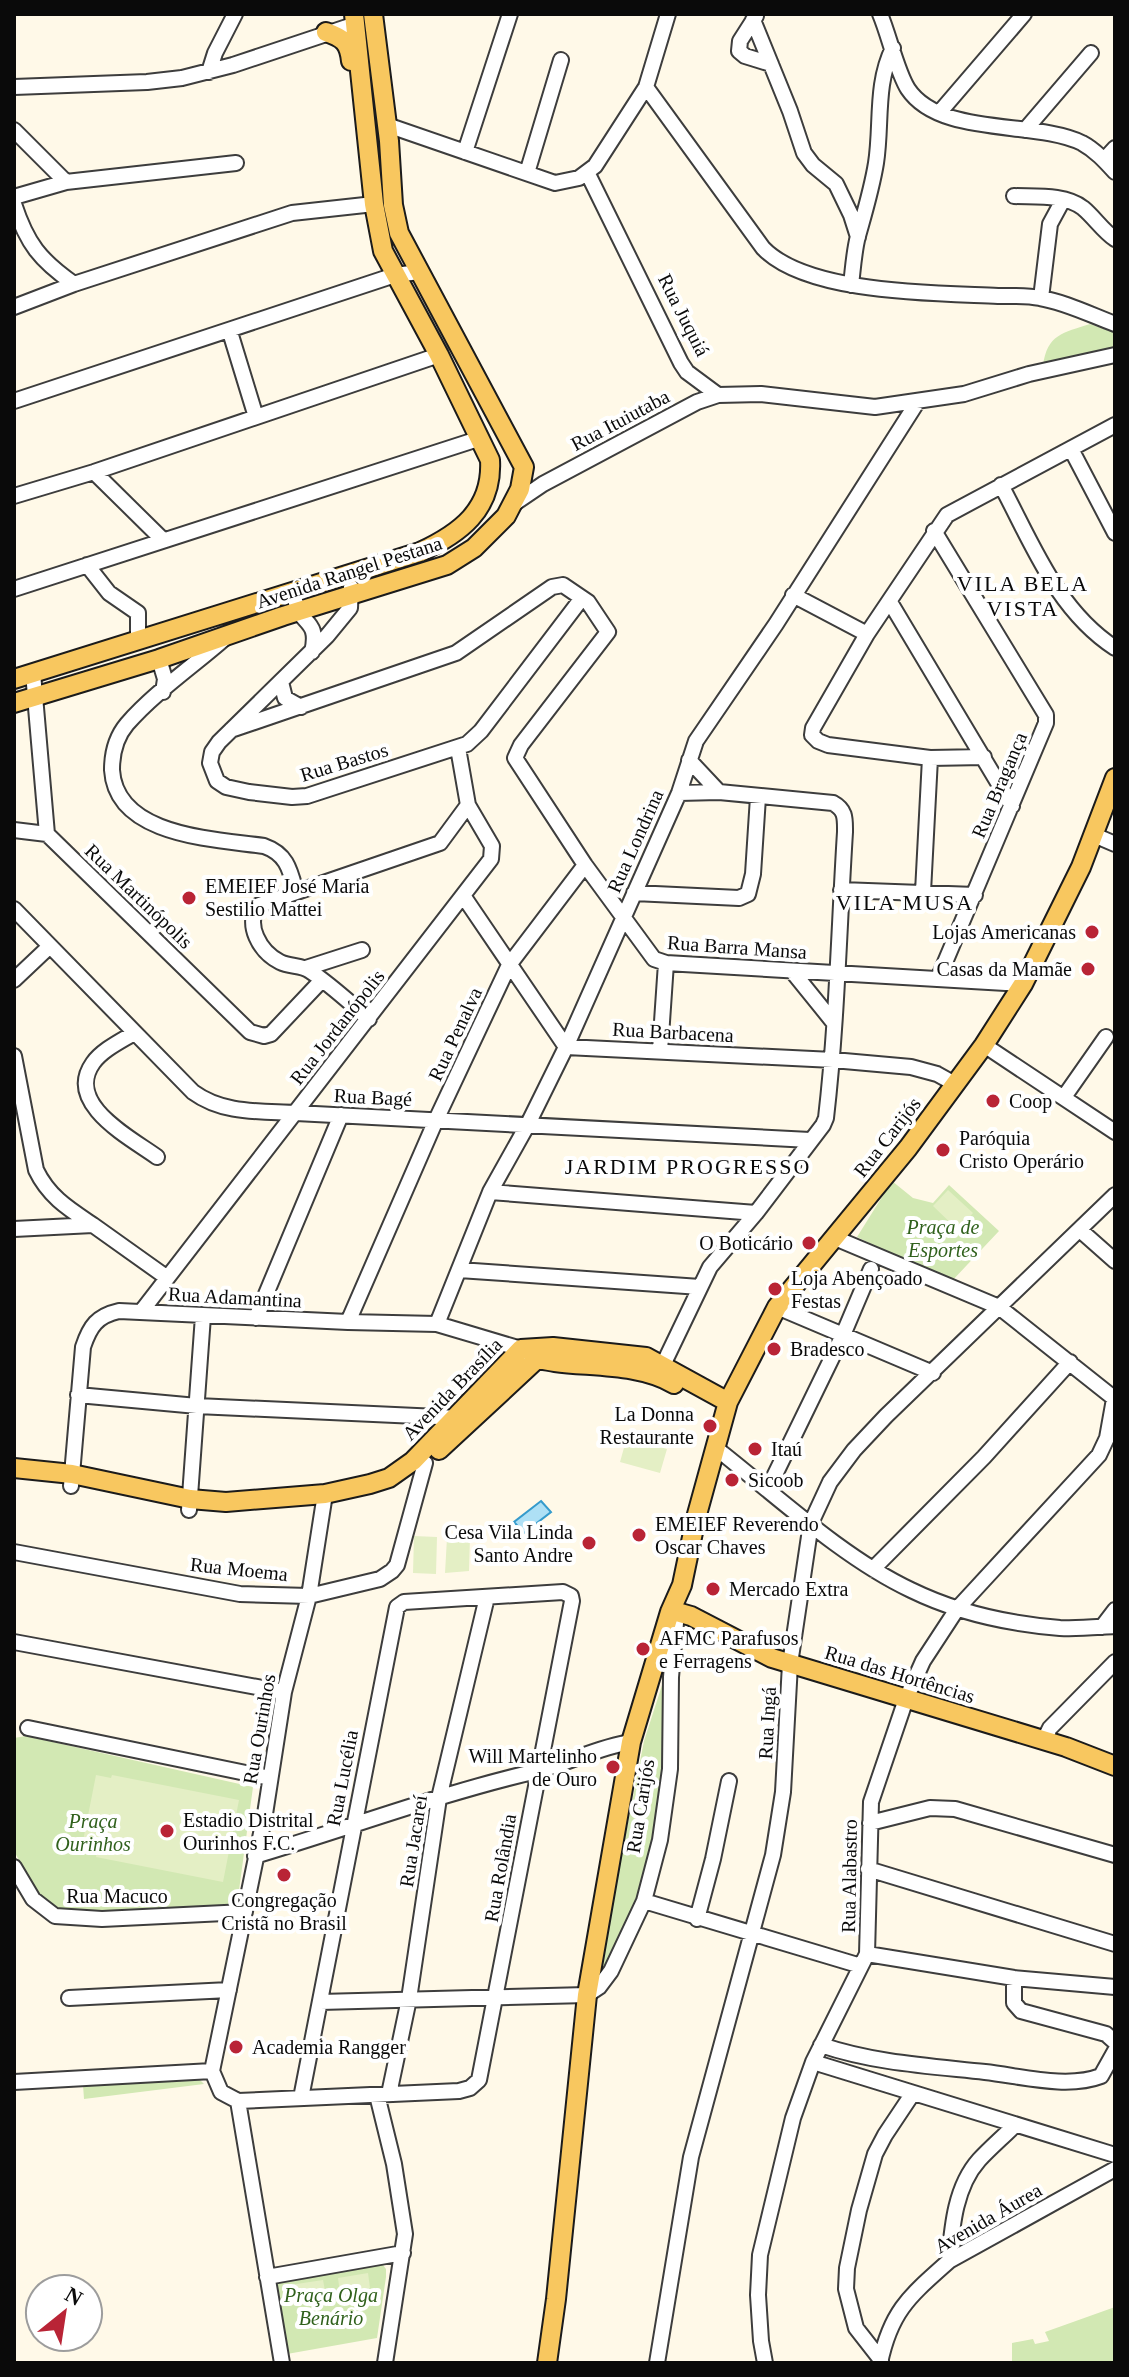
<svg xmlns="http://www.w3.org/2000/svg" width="1129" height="2377" viewBox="0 0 1129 2377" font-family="Georgia,serif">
	<rect width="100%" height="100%" fill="#fff9e8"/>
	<!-- green -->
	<path fill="#d2e8b3" d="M1090 324 1115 333V347L1043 366C1047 334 1063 333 1090 324Z
		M892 1181 913 1198 933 1203 949 1185 999 1231 951 1282 857 1237Z
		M664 1679 665 1771 653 1840 637 1904 600 1977V1965L644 1741Z
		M26 1736 253 1787 237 1905 80 1912 53 1907 37 1893 14 1851V1738Z
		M200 2080 204 2084 84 2099 83 2085Z
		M380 2261 386 2269V2277L377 2338 287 2354 276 2282Z
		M1115 2307V2360L1108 2363H1012V2343L1033 2339 1035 2344 1049 2341 1045 2332Z"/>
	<!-- pitch -->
	<path fill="#e4efc5" d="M948 1190 973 1213 958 1230 933 1206Z
		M627 1437 667 1449 660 1473 620 1462Z
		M414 1536 437 1537 436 1574 413 1573Z
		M470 1537 469 1571 445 1573 447 1538Z
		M96 1775 111 1778 112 1775 239 1800 223 1882 96 1857 98 1845 83 1841Z
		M368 2273 370 2288 340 2293 338 2278Z
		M323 2280 326 2296 294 2302 290 2285Z"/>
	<!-- water -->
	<path fill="#aee0f5" stroke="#359bcc" stroke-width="2" d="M541 1501 551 1512 524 1533 514 1522Z"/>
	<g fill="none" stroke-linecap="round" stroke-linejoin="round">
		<!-- minor casing -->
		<g stroke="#3d3d3d" stroke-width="18">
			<path id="minor" d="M880 14C889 35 897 72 908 89 940 137 1035 120 1082 143 1095 150 1105 161 1115 172
				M756 16 740 41 739 51 745 56 771 64
				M753 20 790 111 804 153 813 165 836 184 851 215 858 237
				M209 72 215 53 235 14
				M14 87 147 82 182 78 233 65 356 24
				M646 87 763 248C807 294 935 293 998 296 1011 296 1027 295 1040 298 1065 302 1091 315 1115 324
				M939 113 1024 14
				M387 125 555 183 579 178 595 166 646 87 668 14
				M14 130 66 182
				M1025 130 1091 53
				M465 152 510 14
				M1104 160 1115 148
				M587 172 681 363 687 372 718 395
				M527 173 561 60
				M1014 196C1035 197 1065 194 1083 208 1094 217 1103 231 1115 239
				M14 197 66 182 236 163
				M14 204C27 244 40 260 74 284
				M851 285C853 269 854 251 858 236 865 211 872 188 876 163 882 125 875 84 893 48
				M1041 298 1050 224 1063 200
				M14 307 74 284 292 213 374 204
				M230 332 256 417
				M14 401 395 275 419 272
				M1071 449 1115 533
				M94 472 163 540
				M1001 485C1033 545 1057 610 1115 648
				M14 496 94 472 439 355
				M515 503 543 484 697 402 718 395 761 394 875 407 964 394 1029 374 1115 355
				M934 531 1046 715V723L938 979
				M87 565 109 593 138 613V640
				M351 587 350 608 327 636 219 742 212 752 210 763 217 781 226 787 249 792 292 797 307 796 467 744 481 731 582 598
				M14 589 481 438
				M793 595 867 634
				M890 602 1012 806
				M296 603C300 625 320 619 312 652
				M224 639C193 666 154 693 127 724 116 737 112 754 112 770 116 837 216 839 264 846 287 854 290 870 296 892
				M159 659 165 679 163 692
				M33 673 47 834 250 1032 264 1036 271 1034 322 980
				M281 682 285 698 301 707
				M231 730 456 653 552 587 563 585 588 602 608 632 521 745 515 758 585 865 654 959 666 963 1023 984
				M984 757 930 758 828 745 818 741 812 735 813 728 867 634 947 515 1115 425
				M689 760 719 792
				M14 830 47 834
				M1094 835 1115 844
				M841 890 975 895
				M923 892 930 758
				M634 893 739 898 748 894 753 874 758 797
				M464 897 566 1047 833 1060 911 1067 937 1074 955 1084
				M14 909 193 1092C223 1114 259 1111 296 1113L810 1140
				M306 968 362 950
				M792 971 834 1023
				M14 980 50 946
				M369 1019C350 1003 331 985 310 971 302 965 290 967 280 962 260 952 244 924 259 905L440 843 468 805
				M134 1033C121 1041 102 1050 93 1063 64 1104 131 1138 157 1157
				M984 1045 1115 1132
				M660 1051 666 963
				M14 1056 36 1170C49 1197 69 1209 93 1225
				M1064 1097 1106 1037
				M490 1192 756 1213
				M14 1229 93 1225 166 1277
				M1080 1230 1115 1261
				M835 1238 999 1307 1115 1399
				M459 1270 700 1287
				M777 1307 933 1373
				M141 1312 491 859 492 846 468 805 458 748
				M256 1318 341 1115
				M348 1322 436 1120 509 965 585 865
				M437 1324 490 1192 528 1124 566 1047 679 793 696 741 776 624 918 401
				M661 1376 663 1365 710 1267 756 1213 823 1125 826 1118C837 1023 839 927 845 832 845 819 846 810 833 803L719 792 679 793
				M78 1395 197 1406 460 1418
				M717 1449C777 1496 843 1558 911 1590 956 1612 1010 1624 1060 1628 1078 1629 1097 1627 1115 1626
				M71 1486 83 1347C90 1326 97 1316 119 1311L348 1322 437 1324 521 1349 526 1353
				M768 1489 843 1335 871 1269
				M189 1510 203 1316
				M14 1552 240 1594 309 1596 380 1579 392 1571 397 1565 425 1463
				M873 1569 984 1457 1070 1362
				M1102 1627 1115 1610
				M14 1642 284 1692
				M28 1728 270 1778
				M1044 1740 1050 1728 1115 1662
				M870 1823 930 1808 955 1809 1115 1855
				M255 1856C349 1828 442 1793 537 1771 569 1763 598 1747 631 1742
				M14 1867 33 1899 55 1916 102 1919 245 1912
				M868 1869 1115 1944
				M644 1901 861 1966
				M697 1919 713 1859 729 1781
				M867 1954 1014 1978 1115 1987
				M1014 1978V2003L1021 2011 1106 2034 1115 2042
				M69 1998 229 1990
				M320 2002 587 1995 599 1987 611 1971 644 1901 660 1840 670 1769 671 1677 677 1612H672
				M821 2045C874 2063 930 2066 985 2072 1021 2076 1067 2089 1101 2076L1115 2051
				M813 2062 1115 2155
				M14 2082 212 2071
				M389 2094 409 1999 439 1798 487 1597
				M377 2095 394 2164 405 2234 385 2363
				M301 2098 397 1607 404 1602 563 1592 571 1596 572 1601 479 2080 470 2088 459 2091 238 2101 221 2092 212 2071 265 1814 284 1692 309 1596 325 1494
				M238 2101 282 2363
				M949 2261C952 2227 955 2187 979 2160 990 2148 1003 2137 1015 2125
				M267 2277 403 2253
				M881 2360 856 2328 846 2289 847 2268 859 2210 875 2154 885 2135 913 2093
				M657 2363 691 2157 773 1855 783 1792 790 1664 811 1523 830 1482 854 1450 886 1416 1115 1195
				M765 2363 761 2341 758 2295 760 2255 793 2118 813 2062 867 1954 871 1802 906 1699 923 1661 957 1609 1099 1455 1107 1438 1114 1399
				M880 2363C891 2310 911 2295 949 2261L1115 2169"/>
		</g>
		<!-- major casing -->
		<g stroke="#1b1b1b" stroke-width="22">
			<path id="major" d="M326 32C343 38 349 42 351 61
				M14 679 420 552C459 534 493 510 490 460L439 355 383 251 374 204 354 14
				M14 703 159 659 283 616 447 565 474 548 506 516 520 489 524 467 399 233 393 205 389 141 373 14
				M439 1450 536 1360C543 1359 547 1361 555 1362 593 1367 640 1364 674 1384
				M14 1468 72 1474 190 1499 226 1502 325 1494 370 1484 389 1478 413 1461 521 1349 553 1347 646 1357 728 1402
				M677 1612 691 1616 772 1658 1066 1747 1115 1766
				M547 2363 556 2299 587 1995 631 1742 670 1612 682 1585 696 1518 728 1402 777 1307 908 1148 984 1045 1023 984 1081 867 1115 778"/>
		</g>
		<!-- minor -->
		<use href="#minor" stroke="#fff" stroke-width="14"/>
		<!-- major -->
		<use href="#major" stroke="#f8c75f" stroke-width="18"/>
	</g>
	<!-- markers -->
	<g fill="#b92436" stroke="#fff" stroke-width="3">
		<circle cx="189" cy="898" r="8"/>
		<circle cx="1092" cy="932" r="8"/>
		<circle cx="1088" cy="969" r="8"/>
		<circle cx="993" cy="1101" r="8"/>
		<circle cx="943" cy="1150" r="8"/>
		<circle cx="809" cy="1243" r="8"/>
		<circle cx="775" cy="1289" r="8"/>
		<circle cx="774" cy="1349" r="8"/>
		<circle cx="710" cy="1426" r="8"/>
		<circle cx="755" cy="1449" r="8"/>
		<circle cx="732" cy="1480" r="8"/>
		<circle cx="639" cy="1535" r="8"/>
		<circle cx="589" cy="1543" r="8"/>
		<circle cx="713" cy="1589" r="8"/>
		<circle cx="643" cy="1649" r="8"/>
		<circle cx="613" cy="1767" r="8"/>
		<circle cx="167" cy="1831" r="8"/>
		<circle cx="284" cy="1875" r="8"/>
		<circle cx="236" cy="2047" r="8"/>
	</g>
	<g text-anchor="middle" stroke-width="8" stroke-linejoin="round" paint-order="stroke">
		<!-- street labels -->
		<g font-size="20" fill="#0a0a0a" stroke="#fff">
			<text transform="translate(684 315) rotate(63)" y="7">Rua Juquiá</text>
			<text transform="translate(620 420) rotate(-28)" y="7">Rua Ituiutaba</text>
			<text transform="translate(349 572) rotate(-18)" y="7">Avenida Rangel Pestana</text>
			<text transform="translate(344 762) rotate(-17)" y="7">Rua Bastos</text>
			<text transform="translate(999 785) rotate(-67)" y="7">Rua Bragança</text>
			<text transform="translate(635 841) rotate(-66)" y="7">Rua Londrina</text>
			<text transform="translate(139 896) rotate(44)" y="7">Rua Martinópolis</text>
			<text transform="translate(737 947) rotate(4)" y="7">Rua Barra Mansa</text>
			<text transform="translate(337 1027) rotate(-52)" y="7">Rua Jordanópolis</text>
			<text transform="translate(673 1032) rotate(3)" y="7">Rua Barbacena</text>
			<text transform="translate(455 1034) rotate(-65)" y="7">Rua Penalva</text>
			<text transform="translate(373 1097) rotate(3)" y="7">Rua Bagé</text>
			<text transform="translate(887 1137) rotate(-52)" y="7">Rua Carijós</text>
			<text transform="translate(235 1297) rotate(3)" y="7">Rua Adamantina</text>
			<text transform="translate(452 1389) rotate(-46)" y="7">Avenida Brasília</text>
			<text transform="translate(239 1569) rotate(6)" y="7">Rua Moema</text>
			<text transform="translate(900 1674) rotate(17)" y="7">Rua das Hortências</text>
			<text transform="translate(767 1723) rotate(-87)" y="7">Rua Ingá</text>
			<text transform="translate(259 1729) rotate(-80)" y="7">Rua Ourinhos</text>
			<text transform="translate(342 1778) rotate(-79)" y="7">Rua Lucélia</text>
			<text transform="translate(640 1806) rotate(-81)" y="7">Rua Carijós</text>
			<text transform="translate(413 1841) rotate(-81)" y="7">Rua Jacareí</text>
			<text transform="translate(500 1868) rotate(-80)" y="7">Rua Rolândia</text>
			<text transform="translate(849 1876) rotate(-89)" y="7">Rua Alabastro</text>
			<text x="117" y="1903">Rua Macuco</text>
			<text transform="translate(988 2218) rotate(-30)" y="7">Avenida Áurea</text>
		</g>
		<!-- poi labels -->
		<g font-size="20" fill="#0a0a0a" stroke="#fff" text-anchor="start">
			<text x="205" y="893">EMEIEF José Maria<tspan x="205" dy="23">Sestilio Mattei</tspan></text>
			<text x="1076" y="939" text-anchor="end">Lojas Americanas</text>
			<text x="1072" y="976" text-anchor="end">Casas da Mamãe</text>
			<text x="1009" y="1108">Coop</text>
			<text x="959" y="1145">Paróquia<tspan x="959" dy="23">Cristo Operário</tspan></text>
			<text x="793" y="1250" text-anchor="end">O Boticário</text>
			<text x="791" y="1285">Loja Abençoado<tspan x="791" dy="23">Festas</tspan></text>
			<text x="790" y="1356">Bradesco</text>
			<text x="694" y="1421" text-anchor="end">La Donna<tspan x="694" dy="23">Restaurante</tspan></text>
			<text x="771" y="1456">Itaú</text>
			<text x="748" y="1487">Sicoob</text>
			<text x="655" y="1531">EMEIEF Reverendo<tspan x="655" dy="23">Oscar Chaves</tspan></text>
			<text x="573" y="1539" text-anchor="end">Cesa Vila Linda<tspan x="573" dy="23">Santo Andre</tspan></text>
			<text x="729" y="1596">Mercado Extra</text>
			<text x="659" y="1645">AFMC Parafusos<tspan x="659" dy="23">e Ferragens</tspan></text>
			<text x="597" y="1763" text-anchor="end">Will Martelinho<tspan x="597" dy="23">de Ouro</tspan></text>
			<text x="183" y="1827">Estadio Distrital<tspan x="183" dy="23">Ourinhos F.C.</tspan></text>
			<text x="284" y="1907" text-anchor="middle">Congregação<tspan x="284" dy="23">Cristã no Brasil</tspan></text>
			<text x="252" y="2054">Academia Rangger</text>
		</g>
		<!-- park labels -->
		<g font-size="20" font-style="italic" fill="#30611c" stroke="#fff">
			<text x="943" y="1234">Praça de<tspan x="943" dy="23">Esportes</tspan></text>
			<text x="93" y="1828">Praça<tspan x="93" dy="23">Ourinhos</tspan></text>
			<text x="331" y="2302">Praça Olga<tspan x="331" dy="23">Benário</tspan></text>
		</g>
		<!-- neighbourhood labels -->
		<g font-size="22" letter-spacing="2" fill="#0a0a0a" stroke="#fff">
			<text x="1023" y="591">VILA BELA<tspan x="1023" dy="25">VISTA</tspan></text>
			<text x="905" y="910">VILA MUSA</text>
			<text x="688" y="1174">JARDIM PROGRESSO</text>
		</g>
	</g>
	<!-- border -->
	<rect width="1129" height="2377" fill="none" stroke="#0a0a0a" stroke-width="32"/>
	<!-- north arrow -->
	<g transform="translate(64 2313) rotate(30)"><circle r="38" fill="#ffffff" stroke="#9d9d9d" stroke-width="2"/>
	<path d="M0-6L14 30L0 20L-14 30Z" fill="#b92436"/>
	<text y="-12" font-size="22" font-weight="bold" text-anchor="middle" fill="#0a0a0a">N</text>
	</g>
</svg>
